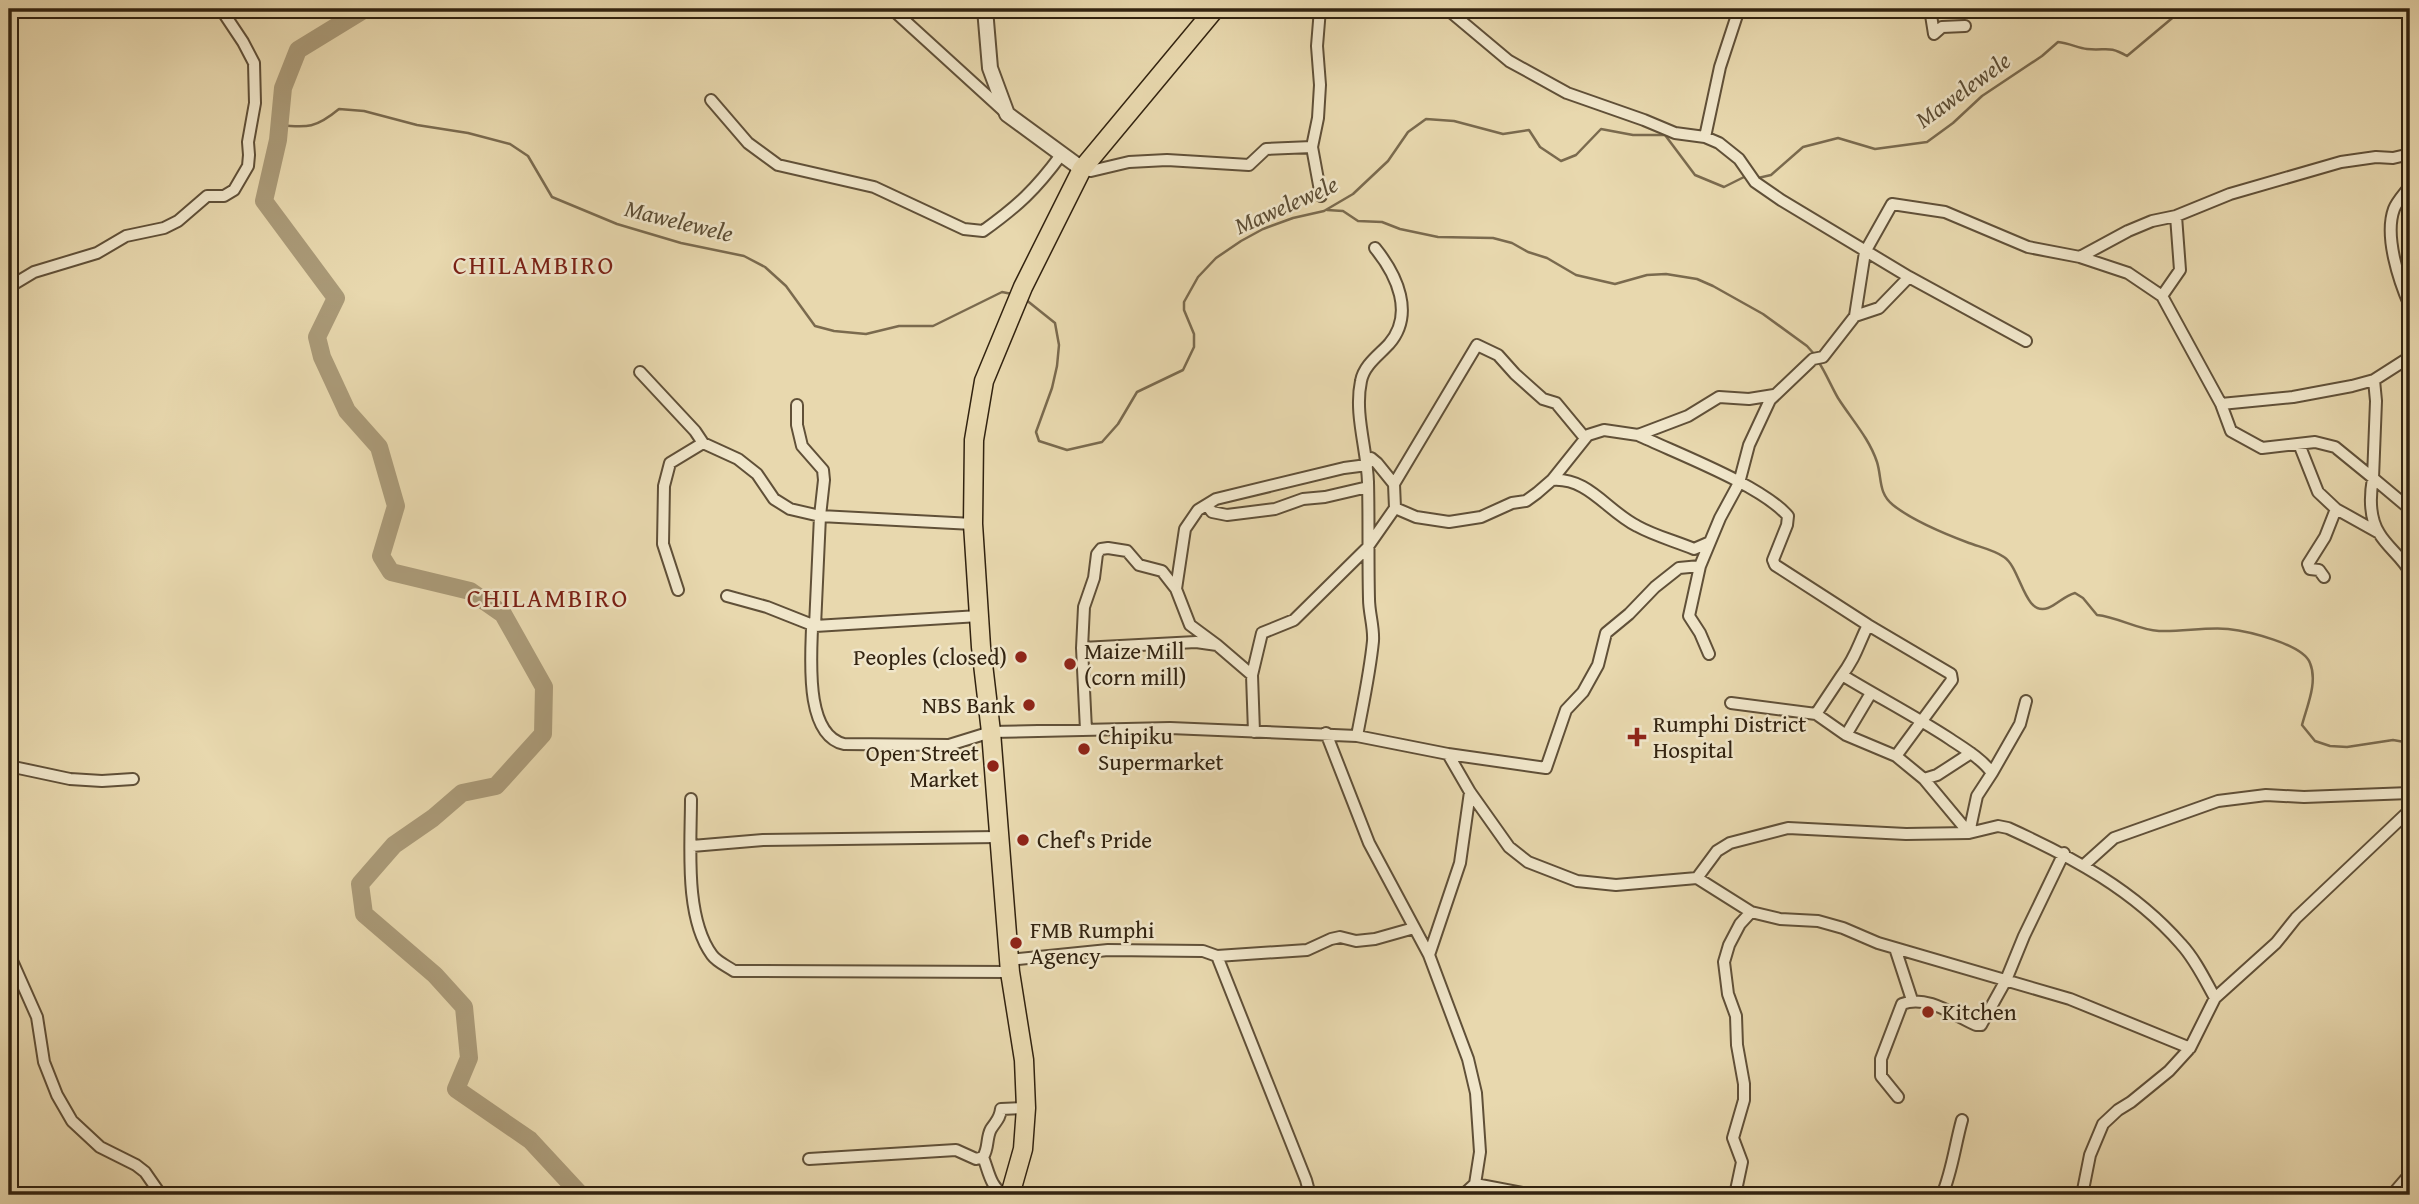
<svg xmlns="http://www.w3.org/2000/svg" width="2419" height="1204" viewBox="0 0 2419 1204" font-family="'Gentium Book Plus',serif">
	<rect width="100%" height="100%" fill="#e8d8ae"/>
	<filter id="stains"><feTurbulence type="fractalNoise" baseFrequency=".00286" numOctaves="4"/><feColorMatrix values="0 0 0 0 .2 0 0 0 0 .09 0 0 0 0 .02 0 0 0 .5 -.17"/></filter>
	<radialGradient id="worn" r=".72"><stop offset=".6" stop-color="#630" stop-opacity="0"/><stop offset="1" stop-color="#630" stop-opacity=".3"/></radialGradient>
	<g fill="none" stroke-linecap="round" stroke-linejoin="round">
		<!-- stream -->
		<path stroke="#7a6a4e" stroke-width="2.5" d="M279 125C308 128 316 128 339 109L364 111 417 125 468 133 510 144 528 156 552 197 617 224 681 243 744 256 765 267 786 286 815 326 834 331 866 334 899 326H933L1002 292 1012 294
			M1758 178 1771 175 1803 147 1838 138 1875 149 1927 142 1953 123 1982 96 2042 56 2058 42C2069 43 2078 48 2087 49 2107 51 2108 45 2127 56L2183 9
			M1327 210 1343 211 1358 221 1382 222 1400 229 1438 237 1493 238 1512 243 1528 252 1547 258 1576 275 1615 284 1647 275 1666 274 1697 279 1713 286 1763 314 1807 346 1815 355
			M1025 299 1055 323 1059 345 1057 366 1052 388 1036 432 1039 441 1067 450 1102 442 1118 424 1137 392 1183 370 1194 347V334L1184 310V302L1198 277 1216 258 1241 241 1263 229 1293 218 1324 211 1353 194 1388 161 1408 132 1426 119 1454 121 1503 134 1529 130 1540 147 1561 161 1576 155 1601 129 1633 135H1665L1695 175 1724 187 1744 177 1748 179
			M1818 361C1826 373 1831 386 1838 398 1852 420 1869 438 1877 462 1882 478 1878 493 1893 505 1913 521 1945 534 1969 543 1980 547 1994 550 2004 557 2021 568 2024 617 2048 608 2058 604 2064 596 2075 593L2083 598 2097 615C2118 617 2138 630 2159 631 2182 632 2205 627 2228 629 2247 631 2303 644 2310 663 2318 682 2307 706 2302 725L2315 741 2330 746 2347 747 2393 740 2410 743"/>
		<!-- river -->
		<path stroke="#aa9a78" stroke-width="18" d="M365 9 298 50 283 88 278 140 264 201 336 298 317 337 322 357 347 411 379 447 396 506 381 556 391 572 470 591 503 614 544 687 543 734 496 786 462 793 433 818 394 845 360 884 364 914 435 975 464 1007 469 1058 456 1089 530 1140 581 1195"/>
		<!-- minor casing -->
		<g stroke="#605038" stroke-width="14">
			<path id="minor" d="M892 9 1005 112
				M1320 9 1317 46 1320 85 1318 118 1312 147 1321 196
				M1447 9 1509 61 1567 93 1644 120 1675 133 1705 137 1719 143 1739 159 1755 182 1781 200 1909 277 2026 341
				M1930 9 1934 34 1942 27 1965 26
				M711 100 748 143 778 165 874 187 964 229 983 231C1018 206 1036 189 1061 155
				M1705 137 1720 67 1739 9
				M1082 169 1091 171 1129 162 1167 160 1249 165 1266 149 1312 147
				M2410 186C2405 193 2397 201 2394 209 2384 236 2399 281 2410 306
				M2080 257 2128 273 2162 296 2221 404 2231 431 2262 448 2315 442 2335 447 2373 478C2370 495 2369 517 2379 533 2387 547 2402 557 2410 572
				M9 287 34 272 97 253 126 236 164 228 178 221 207 196H224L234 190 248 166 249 155 248 142 255 103 254 63 243 42 221 9
				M2162 296 2180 270 2176 216
				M1855 316 1865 252 1892 204 1945 212 2028 247 2080 257 2128 231 2152 221 2176 216 2230 194 2341 162 2376 157 2393 158 2410 154
				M640 372 695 431 703 443 738 459 757 474 774 499 790 509 820 516 973 524
				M2374 380 2376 401 2373 478 2410 509
				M2221 404 2293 397 2352 386 2374 380 2410 357
				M797 405V425L802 446 823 470 824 480 820 516 815 626 812 628C811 660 805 735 844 744L949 745 991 732 1170 728 1357 736 1448 754 1470 792 1509 847 1528 862 1577 881 1616 885 1697 878 1717 851 1730 843 1788 828 1906 834 1969 833 1998 826 2008 828C2072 857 2134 890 2181 944 2195 959 2205 980 2215 998L2190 1048 2169 1071 2131 1102 2118 1110 2103 1124 2090 1155 2082 1195
				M1638 435C1678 454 1761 485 1788 516L1787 525 1773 560 1775 565 1868 625 1951 674 1952 680 1896 756
				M2299 444 2318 492 2336 509 2325 537 2308 564 2310 569 2319 570 2324 577
				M1552 480C1588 477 1607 511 1637 526 1655 536 1675 541 1694 549L1710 542
				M1207 505 1212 512 1227 515 1275 509 1303 499 1325 497 1368 487
				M1395 508 1394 484 1477 345 1498 355 1515 374 1543 399 1556 403 1585 438
				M2336 509 2379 533
				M678 590 663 544 664 486 670 463 703 443
				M727 596 767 607 815 626 979 616
				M1217 645 1190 625 1176 589 1185 529 1198 510 1216 499 1344 468 1367 465 1371 458 1377 463 1394 484
				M1082 648 1084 607 1094 578 1097 554 1101 549 1108 548 1127 551 1139 565 1162 571 1176 589
				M1709 654 1700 633 1689 616 1700 566 1720 518 1739 483 1749 445 1770 400 1813 359 1823 357 1855 316 1879 308 1909 277
				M1842 675C1856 657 1858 645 1868 625
				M1731 703 1816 714 1842 675C1878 697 1915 716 1950 739 1965 749 1982 759 1992 773L1977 796 1969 833
				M1816 714 1846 735 1896 756 1924 779 1969 833
				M1086 730 1082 648 1196 642 1217 645 1252 675
				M1254 732 1252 675 1262 633 1294 620 1367 548 1395 508 1416 517 1449 522 1481 517 1512 503 1526 501 1537 493 1552 480 1588 435 1604 430 1638 435 1688 416 1719 397 1749 399 1774 395
				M1326 733 1369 843 1429 955
				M1846 735 1871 693
				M1357 736C1363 704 1370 672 1373 641 1374 627 1369 613 1369 599 1368 560 1369 521 1368 482 1367 449 1354 414 1361 381 1364 365 1379 355 1389 344 1415 314 1397 275 1375 248
				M1448 754 1546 768 1566 710 1583 692 1598 665 1606 633 1629 614 1655 587 1679 568 1700 566
				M9 766 70 779 102 781 133 779
				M1992 773 2020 724 2026 701
				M1924 779 1937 775 1971 753
				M691 799C691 844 684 917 712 955 717 962 727 966 734 971L1010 972
				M692 846 763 840 998 837
				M2084 865 2114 838 2218 801 2266 795 2304 797 2410 793
				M1697 878 1751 912 1780 919 1818 921 1843 928 1878 943 2070 999 2190 1048
				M1895 948 1912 1000
				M9 954 37 1017 44 1062 57 1095 72 1121 100 1147 136 1165 145 1172 161 1195
				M1217 956 1307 950 1331 939 1340 937 1356 941 1375 939 1414 928
				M1009 960 1108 950 1203 951 1217 956 1306 1180 1310 1195
				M2215 998 2276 943 2296 918 2410 810
				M1898 1097 1881 1076V1059L1902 1004C1926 994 1954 1015 1976 1025H1981L2006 980 2024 936 2064 853
				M983 1157C989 1172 990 1186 1004 1195
				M809 1159 956 1150 976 1159 983 1157C989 1148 986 1138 991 1129 996 1121 1000 1119 1001 1109L1026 1108
				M1475 1184 1533 1195
				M1463 1195 1475 1184 1480 1152 1476 1093 1468 1059 1429 955 1460 863 1470 792
				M1735 1195 1742 1162 1733 1138 1744 1100V1084L1737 1045 1736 1016 1728 994 1724 962 1729 945 1740 924 1751 912
				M1942 1195C1952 1172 1955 1145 1962 1120
				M2392 1195 2410 1174"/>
		</g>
		<!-- tertiary casing -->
		<g stroke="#605038" stroke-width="18">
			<path id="tertiary" d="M985 9 990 68 1007 114 1082 169"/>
		</g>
		<!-- primary casing -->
		<g stroke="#322310" stroke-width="21">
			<path id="primary" d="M1010 1195 1023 1149 1026 1108 1024 1060 1010 972 991 732 981 647 973 524 974 440 984 381 1023 287 1082 169 1215 9"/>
		</g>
		<!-- minor -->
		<use href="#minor" stroke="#f0e6ca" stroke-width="10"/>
		<!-- tertiary -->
		<use href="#tertiary" stroke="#f0e6ca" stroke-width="14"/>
		<!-- primary -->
		<use href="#primary" stroke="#e8d8ae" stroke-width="18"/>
	</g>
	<!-- markers -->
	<g fill="#8f2418" stroke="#f0e6ca" stroke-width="2.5">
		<circle cx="1021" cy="657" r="7"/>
		<circle cx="1070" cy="664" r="7"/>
		<circle cx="1029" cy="705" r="7"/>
		<path d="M1633.5 726.5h7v7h7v7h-7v7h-7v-7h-7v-7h7z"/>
		<circle cx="1084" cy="749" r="7"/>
		<circle cx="993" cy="766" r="7"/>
		<circle cx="1023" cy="840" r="7"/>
		<circle cx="1016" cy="943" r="7"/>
		<circle cx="1928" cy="1012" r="7"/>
	</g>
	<g text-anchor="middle" stroke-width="5" stroke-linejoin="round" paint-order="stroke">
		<!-- poi labels -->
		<g font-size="23" fill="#322310" stroke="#f0e6ca" text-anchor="start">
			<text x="1084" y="659">Maize Mill<tspan x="1084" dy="26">(corn mill)</tspan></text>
			<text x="1007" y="665" text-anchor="end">Peoples (closed)</text>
			<text x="1015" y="713" text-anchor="end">NBS Bank</text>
			<text x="1653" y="732">Rumphi District<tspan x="1653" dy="26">Hospital</tspan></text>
			<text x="1098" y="744">Chipiku<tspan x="1098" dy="26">Supermarket</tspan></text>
			<text x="979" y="761" text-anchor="end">Open Street<tspan x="979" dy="26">Market</tspan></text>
			<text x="1037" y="848">Chef's Pride</text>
			<text x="1030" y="938">FMB Rumphi<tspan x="1030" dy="26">Agency</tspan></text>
			<text x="1942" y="1020">Kitchen</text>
		</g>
		<!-- water labels -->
		<g font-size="24" font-style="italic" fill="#5c4d34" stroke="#f0e6ca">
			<text transform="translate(1963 90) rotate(-36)" y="8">Mawelewele</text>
			<text transform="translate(1286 205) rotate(-24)" y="8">Mawelewele</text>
			<text transform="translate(679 221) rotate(14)" y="8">Mawelewele</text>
		</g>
		<!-- quarter labels -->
		<g font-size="26" letter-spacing="2" fill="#7a1f14" stroke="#f0e6ca">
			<text x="534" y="274">CHILAMBIRO</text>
			<text x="548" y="607">CHILAMBIRO</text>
		</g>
	</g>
	<!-- margin -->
	<rect width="2419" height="1204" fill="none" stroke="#e8d8ae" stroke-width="35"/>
	<rect x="10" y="10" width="2398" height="1183" fill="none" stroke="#322310" stroke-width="3.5"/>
	<rect x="18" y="18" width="2384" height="1169" fill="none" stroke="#322310" stroke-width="2"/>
	<rect width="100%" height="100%" filter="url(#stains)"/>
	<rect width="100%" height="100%" fill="url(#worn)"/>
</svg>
